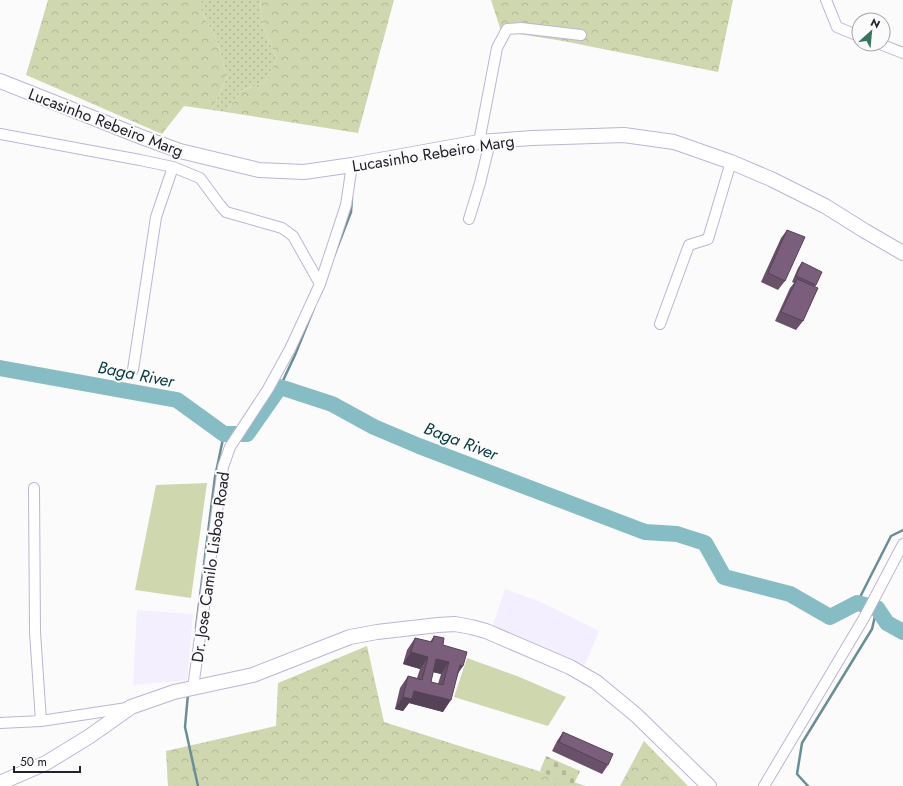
<svg xmlns="http://www.w3.org/2000/svg" width="903" height="786" viewBox="0 0 903 786" font-family="Jost,sans-serif">
	<defs>
		<pattern id="grass-dots" width="8" height="8" patternUnits="userSpaceOnUse"><rect width="8" height="8" fill="#cfd7af"/><path d="M2 2h.1M6 6h.1" fill="none" stroke="#b2b897" stroke-width="1.8" stroke-linecap="round"/></pattern>
		<pattern id="forest-crowns" width="20" height="18" patternUnits="userSpaceOnUse"><rect width="20" height="18" fill="#cfd7af"/><path d="M2 6a3 3 0 1 1 6 0M12 15a3 3 0 1 1 6 0" fill="none" stroke="#b2b897"/></pattern>
		<pattern id="cemetery-stones" width="16" height="16" patternUnits="userSpaceOnUse"><rect width="16" height="16" fill="#cfd7af"/><path d="M2 7V4a2 2 0 0 1 4 0v3zM10 15v-3a2 2 0 0 1 4 0v3z" fill="#b2b897"/></pattern>
	</defs>
	<rect width="100%" height="100%" fill="#fbfbfb"/>
	<!-- built -->
	<path fill="#f3efff" d="M505 589 543 603 599 631 585 665 492 627Z
		M137 610 193 614 187 680 133 685Z"/>
	<!-- grass -->
	<path fill="url(#grass-dots)" d="M202 0H260L263 28 277 59 265 82 241 91 226 112 212 110 227 77 217 41 202 12Z"/>
	<!-- forest -->
	<path fill="url(#forest-crowns)" d="M48 0H202V12L217 41 227 77 212 110 184 106 162 134 26 75Z
		M260 0H394L358 133 226 112 241 91 265 82 277 59 263 28Z
		M491 0H733L718 72 563 41 501 31Z
		M367 646 384 722 586 786H168L166 751 276 726 278 683Z
		M644 741 688 786H620Z"/>
	<!-- cemetery -->
	<path fill="url(#cemetery-stones)" d="M546 756 580 771 573 786 540 771Z"/>
	<!-- park -->
	<path fill="#cfd7af" d="M207 483 191 598 135 590 156 485Z
		M467 658 517 676 566 697 548 726 454 697Z"/>
	<g fill="none" stroke-linecap="round" stroke-linejoin="round">
		<!-- stream -->
		<path stroke="#698e96" stroke-width="2.5" d="M334 256 351 212 352 198
			M280 387 295 355 314 308
			M857 603 891 536 903 530
			M196 628 215 477 224 434
			M188 694 185 727 198 786
			M808 786 797 774 802 743 872 629 877 608"/>
		<!-- river -->
		<path stroke="#86bcc3" stroke-width="16" d="M0 368 177 400 224 434H247L280 387 332 404 374 427 419 446 645 532 677 534 705 543 724 577 790 594 830 617 857 603 877 608 887 623 903 632"/>
		<!-- street casing -->
		<g stroke="#bdb5d2" stroke-width="12">
			<path id="street" d="M826 0 837 27 859 36
				M880 44 903 53
				M0 134 140 160 173 167 200 178 220 205 226 212 282 228 293 236 320 284
				M479 142 497 48 507 29 521 28 581 35
				M469 219 480 183 490 142
				M660 324 689 245 708 239 731 162
				M133 370 156 217 173 167
				M34 488 35 632 41 721
				M193 688 223 467 230 447 268 389 290 349 320 284 346 205 352 165
				M0 723 41 721 127 708
				M764 786 864 618 903 544"/>
		</g>
		<!-- secondary casing -->
		<g stroke="#bdb5d2" stroke-width="16">
			<path id="secondary" d="M0 81 144 138 180 151 259 170 304 172 352 165 479 142 532 138 624 135 674 142 731 162 771 179 825 206 865 231 903 253
				M0 783 46 763 90 736 131 707 174 692 253 675 350 637 377 632 438 625 455 624 471 627 486 631 570 667 596 682 636 715 709 786"/>
		</g>
		<!-- street -->
		<use href="#street" stroke="#fff" stroke-width="10"/>
		<!-- secondary -->
		<use href="#secondary" stroke="#fff" stroke-width="14"/>
	</g>
	<!-- wall -->
	<path fill="#6a516a" fill-rule="evenodd" d="M787 230 785 281 778 290 761 282 781 238Z
		M802 262 816 285 815 287 803 321 796 330 775 321 790 288 794 283 792 282 798 268Z
		M434 636 443 645 458 674 443 712 409 703 403 711 395 709 400 688 408 676 417 678 420 669 403 664 407 650 415 638 430 642ZM433 672 441 674 438 684 431 682Z
		M563 732 608 765 602 774 552 751 557 741Z"/>
	<!-- shaded-wall -->
	<path fill="#564256" d="M411 652 428 657 420 669 403 664Z
		M436 659 449 662 441 674 428 671Z
		M460 665 463 666 455 678Z
		M414 691 451 700 443 712 409 703 403 711 395 709 403 697Z"/>
	<!-- building -->
	<path fill="#7b5e7b" stroke="#564256" fill-rule="evenodd" d="M787 230 805 237 785 281 768 273Z
		M802 262 822 272 816 285 796 276Z
		M797 279 818 288 803 321 781 312Z
		M434 636 444 638 443 645 467 652 463 666 460 665 451 700 414 691 412 699 403 697 408 676 422 680 428 657 411 652 415 638 432 642ZM436 659 449 662 443 685 431 682Z
		M563 732 613 754 608 765 559 742Z"/>
	<g text-anchor="middle" stroke-width="4" stroke-linejoin="round" paint-order="stroke">
		<!-- street labels -->
		<g font-size="16" fill="#24212c" stroke="#fbfbfb">
			<text transform="translate(106 122) rotate(21)" y="6">Lucasinho Rebeiro Marg</text>
			<text transform="translate(433 153) rotate(-9)" y="6">Lucasinho Rebeiro Marg</text>
			<text transform="translate(210 567) rotate(-82)" y="6">Dr. Jose Camilo Lisboa Road</text>
		</g>
		<!-- water labels -->
		<g font-size="17" font-style="italic" fill="#043a40" stroke="#fbfbfb">
			<text transform="translate(136 374) rotate(11)" y="6">Baga River</text>
			<text transform="translate(461 441) rotate(21)" y="6">Baga River</text>
		</g>
	</g>
	<!-- north arrow -->
	<g transform="translate(871 32) rotate(27)"><circle r="19" fill="#fbfbfb" stroke="#a5a4a8"/>
	<path d="M0-3L7 15L0 10L-7 15Z" fill="#367561"/>
	<text y="-6" font-size="11" font-weight="bold" text-anchor="middle" fill="#24212c">N</text>
	</g>
	<!-- scale -->
	<path d="M14 766v6h66v-6" fill="none" stroke="#24212c" stroke-width="2"/>
	<text x="20" y="766" font-size="12" fill="#24212c" stroke="#fbfbfb" stroke-width="3" paint-order="stroke">50 m</text>
</svg>
